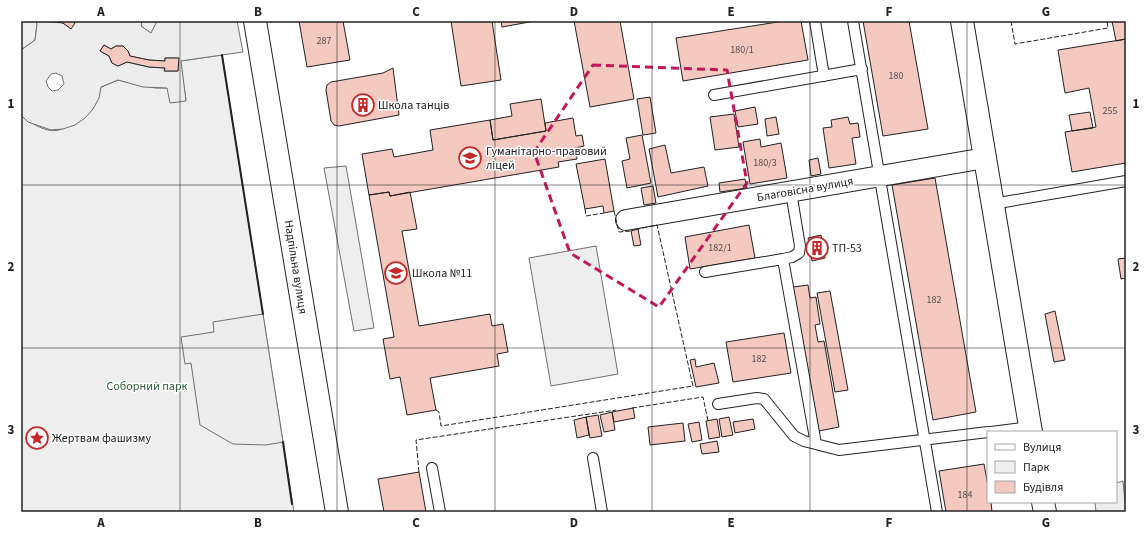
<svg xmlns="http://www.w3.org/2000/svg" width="1147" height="533" viewBox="0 0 1147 533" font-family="'Source Sans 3',sans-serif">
	<rect width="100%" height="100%" fill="#fff"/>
	<!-- green -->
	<path fill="#eee" stroke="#6f6f6f" d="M21 21H36L37 24 35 40 21 50Z
		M142 21H157L152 34 141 26Z
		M222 55 294 512H21V115C31 124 51 136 64 128 71 124 78 117 84 111 94 103 98 101 101 87L118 80 155 88H167L186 100 180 61Z
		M346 166 374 328 354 331 324 168Z
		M596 246 618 374 551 386 529 258Z"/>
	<!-- parking -->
	<path fill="#ededed" stroke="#6f6f6f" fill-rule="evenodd" d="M36 21 63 23 71 28 72 21H142L141 26 151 33 157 21H237L243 52 181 61 186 101 170 103 167 88 143 87 118 80 101 87 99 98 93 109 85 118 75 125 63 129 51 130 28 122 21 115V50L35 40 37 24ZM104 45 111 49 116 46H123L128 51 130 56 149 60 165 61V58H178V71H165V68L149 67 127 62 118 66 112 63 109 56 100 51ZM56 73 62 76 64 84 58 90 52 91 48 87 46 81 51 74Z
		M263 314 283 442 266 445 233 444 200 425 191 363 185 364 181 337 214 332 213 322Z
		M1123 481 1126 512H1096L1095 502H1116V483Z"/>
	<!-- building -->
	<path fill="#f3c9c0" stroke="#222" d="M54 21H72L75 23 71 29 63 23Z
		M299 21H343L350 60 307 67Z
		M451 21H492L501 80 461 86Z
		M501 21H535L502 27Z
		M574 21H620L634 99 590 107Z
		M784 21H801L808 60 683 81 676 38Z
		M863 21H909L928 129 883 136Z
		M1112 21H1126V39L1116 41Z
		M1126 39V163L1072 172 1065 132 1096 127 1089 88 1065 93 1058 50Z
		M104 45 111 49 116 46H123L128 51 130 56 149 60 165 61V58H179L178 71H164L165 68 149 67 127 62 118 66 112 63 109 56 100 51Z
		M393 68 399 115 339 126 334 125 331 121 326 90 327 85 331 82 383 73Z
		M650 97 656 133 643 135 637 99Z
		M541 99 546 131 493 140 490 120 512 116 510 104Z
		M755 107 758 124 738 127 735 111Z
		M1090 112 1093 128 1072 131 1069 115Z
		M734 114 739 147 715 150 710 117Z
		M776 117 779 134 767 136 765 119Z
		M848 117 850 124 858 123 860 137 852 138 856 164 829 168 823 128 832 127 831 120Z
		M573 118 576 136 582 135 584 146 575 148 577 159 558 162 559 167 390 196 389 192 369 195 362 154 392 149 394 157 433 150 430 130 490 120 493 140 546 131 545 123Z
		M642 135 651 183 627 188 622 161 630 159 626 138Z
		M760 139 761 147 781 143 787 178 750 184 743 142Z
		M665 145 671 173 704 167 708 186 658 197 649 149Z
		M818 158 821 174 811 176 809 160Z
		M605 159 614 211 604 213 603 206 585 209 576 164Z
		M935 178 976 412 933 420 892 185Z
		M745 179 747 188 720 192 719 183Z
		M653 186 656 203 644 205 641 188Z
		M389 192 390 196 410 192 417 229 402 231 419 326 490 314 492 326 503 324 508 352 497 354 499 366 430 378 436 410 407 415 400 377 390 379 383 339 394 337 369 195Z
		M749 225 755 258 690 269 685 237Z
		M638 229 641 245 634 246 631 231Z
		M821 235 825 258 812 261 808 238Z
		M1126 258V278L1121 279 1118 259Z
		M808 285 810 298 816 297 820 324 815 325 818 342 824 341 839 427 819 431 793 287Z
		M830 291 848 390 835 392 817 293Z
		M1055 311 1065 360 1054 362 1045 314Z
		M784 333 791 373 733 382 726 342Z
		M695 359 696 367 714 363 719 383 696 387 690 360Z
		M633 408 635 418 614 422 612 412Z
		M612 412 615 430 604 432 600 415Z
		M598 415 602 436 590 438 586 417Z
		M586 417 589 435 577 438 574 420Z
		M729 417 733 435 722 437 719 419Z
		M717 419 720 437 709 439 706 421Z
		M753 419 755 429 735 433 733 422Z
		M699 422 702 440 692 442 688 424Z
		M683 423 685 441 650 445 648 427Z
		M717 441 719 452 702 454 700 444Z
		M984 464 988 486V502H991L992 512H946L939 471Z
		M419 472 426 512H384L378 479Z"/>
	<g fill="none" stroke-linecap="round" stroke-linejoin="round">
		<!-- service casing -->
		<g stroke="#222" stroke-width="12">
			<path id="service" d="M815 21 824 76
				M853 21 937 512
				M714 95 862 69
				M993 204 1126 181
				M783 259 792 257 799 253 800 246 791 192
				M705 272 783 259 816 444
				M718 404 757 398 764 399 794 436 804 441 839 450 988 432
				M991 432 1030 427
				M593 458 602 512
				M432 468 440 512"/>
		</g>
		<!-- minor casing -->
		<g stroke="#222" stroke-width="22">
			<path id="minor" d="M626 220 985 158"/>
		</g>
		<!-- secondary casing -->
		<g stroke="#222" stroke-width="24">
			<path id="secondary" d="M255 21 337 512
				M962 21 1031 432
				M1043 502 1045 512"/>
		</g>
		<!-- service -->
		<use href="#service" stroke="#fff" stroke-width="10"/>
		<!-- minor -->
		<use href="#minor" stroke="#fff" stroke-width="20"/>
		<!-- secondary -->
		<use href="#secondary" stroke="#fff" stroke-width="22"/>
		<!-- fence -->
		<path stroke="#222" stroke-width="1" stroke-dasharray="5 2" stroke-linecap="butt" d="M1011 21 1015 44 1108 28 1107 21
			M585 209 586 216 604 213
			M614 211 619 232 631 231
			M632 408 703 397 708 421
			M436 410 439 412 441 426 693 386 657 225 638 229
			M419 472 416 440 616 410"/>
		<!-- wall -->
		<path stroke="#222" stroke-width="2" d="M222 55 263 314
			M283 442 292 504"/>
	</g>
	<!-- marked area -->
	<path fill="none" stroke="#c2185b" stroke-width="3" stroke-dasharray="8 5" stroke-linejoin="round" d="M593 65 727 70 747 183 659 307 570 253 534 152Z"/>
	<!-- grid -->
	<path fill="none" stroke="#222" stroke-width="1" stroke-opacity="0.55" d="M180 21V512M337 21V512M495 21V512M652 21V512M810 21V512M967 21V512M21 185H1126M21 348H1126"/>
	<!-- icons -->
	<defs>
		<g id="building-ring" transform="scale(1.15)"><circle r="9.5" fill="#fff" stroke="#c62828" stroke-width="1.5"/><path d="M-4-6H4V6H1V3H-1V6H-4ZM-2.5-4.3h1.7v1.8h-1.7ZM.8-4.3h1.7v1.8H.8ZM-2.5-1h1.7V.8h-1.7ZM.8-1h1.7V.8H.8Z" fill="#c62828"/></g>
		<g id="school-ring" transform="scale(1.15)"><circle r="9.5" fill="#fff" stroke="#c62828" stroke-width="1.5"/><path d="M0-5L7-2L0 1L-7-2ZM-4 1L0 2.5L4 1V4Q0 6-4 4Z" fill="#c62828"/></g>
		<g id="sight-ring" transform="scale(1.15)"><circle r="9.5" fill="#fff" stroke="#c62828" stroke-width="1.5"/><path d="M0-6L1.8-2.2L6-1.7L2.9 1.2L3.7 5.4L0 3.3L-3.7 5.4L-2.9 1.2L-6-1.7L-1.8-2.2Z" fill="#c62828"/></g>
	</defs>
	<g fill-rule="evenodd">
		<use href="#building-ring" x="363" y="105"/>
		<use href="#school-ring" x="470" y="158"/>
		<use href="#building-ring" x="817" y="248"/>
		<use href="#school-ring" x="396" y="273"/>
		<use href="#sight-ring" x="37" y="438"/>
	</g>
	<g text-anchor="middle" stroke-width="3" stroke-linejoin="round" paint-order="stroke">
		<!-- number labels -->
		<g font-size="10" fill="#564c4a">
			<text x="324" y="44">287</text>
			<text x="742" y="53">180/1</text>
			<text x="896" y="79">180</text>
			<text x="1110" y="114">255</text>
			<text x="765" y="166">180/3</text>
			<text x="720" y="251">182/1</text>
			<text x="934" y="303">182</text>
			<text x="759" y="362">182</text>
			<text x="965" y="498">184</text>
		</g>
		<!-- poi labels -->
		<g font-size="12" fill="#222" stroke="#fff" text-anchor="start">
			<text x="378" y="109">Школа танців</text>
			<text x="486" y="155">Гуманітарно-правовий<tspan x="486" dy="14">ліцей</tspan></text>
			<text x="832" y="252">ТП-53</text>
			<text x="412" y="277">Школа №11</text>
			<text x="52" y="442">Жертвам фашизму</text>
		</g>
		<!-- street labels -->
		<g font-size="12" fill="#222" stroke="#fff">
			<text transform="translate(805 189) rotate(-10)" y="4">Благовісна вулиця</text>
			<text transform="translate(296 267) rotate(81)" y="4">Надпільна вулиця</text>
		</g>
		<!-- park labels -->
		<g font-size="12" fill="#2f5e38" stroke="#fff">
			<text x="147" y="390">Соборний парк</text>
		</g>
	</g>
	<!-- border -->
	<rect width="1147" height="533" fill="none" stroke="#ffffff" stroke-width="44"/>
	<!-- legend -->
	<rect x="987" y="431" width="130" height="72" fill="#ffffff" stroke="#a7a7a7"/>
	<rect x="995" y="444" width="20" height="6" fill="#ffffff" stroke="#a7a7a7"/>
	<text x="1023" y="451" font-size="12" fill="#222222">Вулиця</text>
	<rect x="995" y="461" width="20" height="12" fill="#eeeeee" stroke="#a7a7a7"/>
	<text x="1023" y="471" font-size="12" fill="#222222">Парк</text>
	<rect x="995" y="481" width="20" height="12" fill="#f3c9c0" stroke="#a7a7a7"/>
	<text x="1023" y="491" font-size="12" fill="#222222">Будівля</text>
	<rect x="22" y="22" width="1103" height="489" fill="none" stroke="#222" stroke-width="1.5"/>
	<g font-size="13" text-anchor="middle" font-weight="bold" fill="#222">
		<text x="101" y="16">A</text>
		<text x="258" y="16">B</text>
		<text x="416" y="16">C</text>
		<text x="574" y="16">D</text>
		<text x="731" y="16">E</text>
		<text x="889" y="16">F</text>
		<text x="1046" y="16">G</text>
		<text x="11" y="108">1</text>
		<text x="1136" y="108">1</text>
		<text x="11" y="271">2</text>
		<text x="1136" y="271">2</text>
		<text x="11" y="434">3</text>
		<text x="1136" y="434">3</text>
		<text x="101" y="527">A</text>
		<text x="258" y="527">B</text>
		<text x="416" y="527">C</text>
		<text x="574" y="527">D</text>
		<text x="731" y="527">E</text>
		<text x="889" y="527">F</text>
		<text x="1046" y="527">G</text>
	</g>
</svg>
